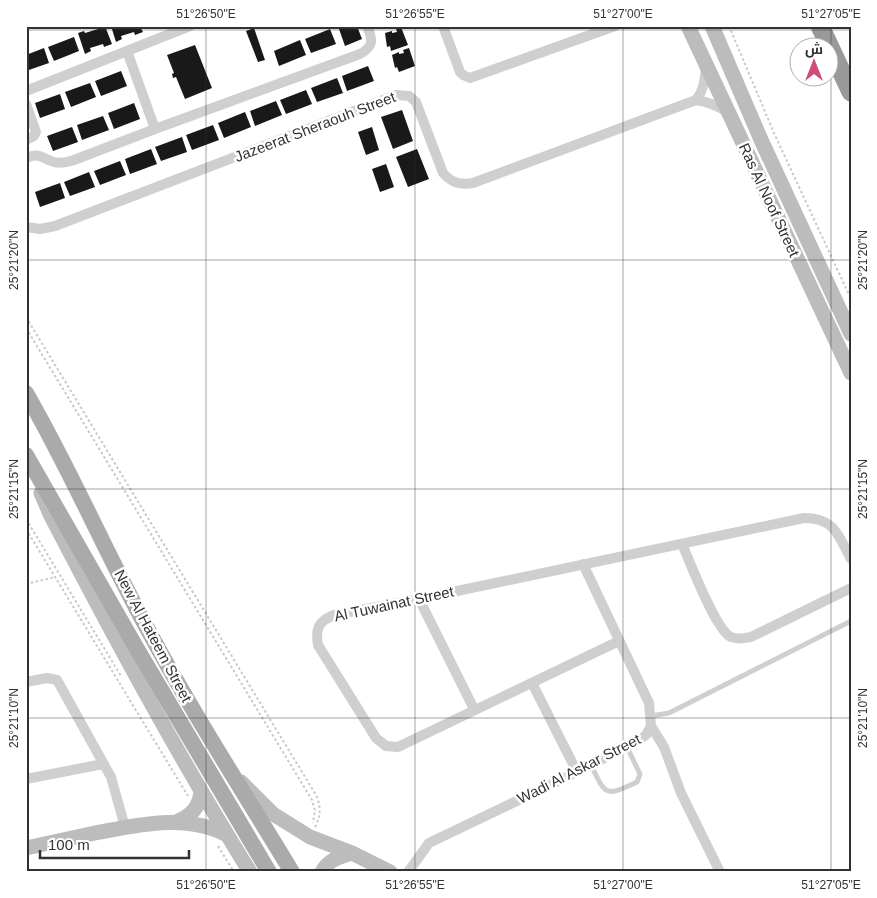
<svg xmlns="http://www.w3.org/2000/svg" width="877" height="898" viewBox="0 0 877 898" font-family="Helvetica,Cairo,sans-serif">
	<rect width="100%" height="100%" fill="#fff"/>
	<!-- building -->
	<path fill="#191919" d="M97 26H105L112 44 104 47 103 44 90 48 91 51 85 54 78 33 84 31 85 33 98 29Z
		M111 26H140L143 32 135 35 134 32 121 36 122 39 116 42Z
		M350 26H357L362 39 345 46 339 29Z
		M401 27 408 45 391 51 390 46 387 47 385 33 392 31V33L397 32 396 29Z
		M254 28 265 60 258 62 246 31Z
		M330 29 336 44 311 53 305 39Z
		M74 37 79 51 54 61 48 47Z
		M300 40 306 55 279 66 274 51Z
		M195 45 212 88 185 99 176 77 173 78 172 74 174 73 167 55Z
		M44 48 49 63 26 71V55Z
		M409 48 415 66 399 72 397 67 395 68 392 55 399 52V54L404 53 403 50Z
		M368 66 374 81 347 91 342 76Z
		M121 71 127 86 101 96 95 81Z
		M337 78 343 93 317 102 311 88Z
		M90 83 96 97 71 107 65 92Z
		M306 90 312 104 286 114 280 100Z
		M60 94 65 109 40 118 35 103Z
		M276 101 282 115 255 126 250 111Z
		M134 103 140 119 114 129 108 113Z
		M402 110 413 141 393 149 381 117Z
		M245 112 251 127 224 138 218 123Z
		M103 116 109 130 82 140 77 125Z
		M213 125 219 140 192 150 186 135Z
		M72 127 78 142 53 151 47 136Z
		M372 127 379 150 366 155 358 132Z
		M182 137 187 152 161 161 155 147Z
		M151 149 157 164 130 174 125 159Z
		M417 149 429 179 408 187 396 157Z
		M120 161 126 175 100 185 94 171Z
		M386 164 394 187 380 192 372 169Z
		M89 172 95 187 70 196 64 182Z
		M60 183 65 198 40 207 35 192Z"/>
	<g fill="none" stroke-linecap="round" stroke-linejoin="round">
		<!-- path -->
		<path stroke="#c9c9c9" stroke-width="2" stroke-dasharray="2.5 2.5" stroke-linecap="butt" d="M729 26 774 133 851 299
			M26 317 316 795C321 806 321 816 315 827
			M26 328 312 800 315 810 313 823
			M26 519 121 676
			M26 529 188 796
			M26 584 55 577
			M218 846 234 872"/>
		<!-- lane -->
		<path stroke="#cfcfcf" stroke-width="5" d="M651 716 669 713 851 621
			M591 765C606 796 605 797 637 782L640 774 627 747"/>
		<!-- street -->
		<path stroke="#cfcfcf" stroke-width="10" d="M443 26 460 72 463 75 470 78 615 26
			M127 51 155 129
			M26 91 190 26
			M696 100C704 90 705 79 706 66
			M26 104 36 132 34 136 26 140
			M26 158C40 152 41 158 54 162 61 164 68 162 74 160L155 129 360 54C374 46 373 40 367 26
			M26 227 40 229 55 226 396 95 409 96 416 102 443 173C452 183 460 185 473 183L696 100C708 102 717 105 727 112
			M682 544C690 562 716 631 731 637 738 640 744 638 751 637L851 588
			M419 599 474 709
			M619 641 398 747 386 746 376 738 318 645C315 628 319 621 334 615L419 599 804 518C835 518 838 535 851 559
			M26 682 47 678 57 680 111 777 125 827
			M532 683 577 772
			M651 726 664 747 681 793 720 872
			M26 779 103 764
			M408 872 429 843 577 772 636 742 646 735 651 726 649 703 583 564"/>
		<!-- secondary -->
		<path stroke="#bcbcbc" stroke-width="15" d="M688 26 851 373
			M712 26 762 142 851 334
			M41 493 51 516C114 637 178 756 250 872
			M241 782 273 814 310 837 352 853 390 872
			M176 822C191 816 199 808 201 792
			M26 848C49 843 72 838 95 833 138 825 186 813 227 835
			M322 872C328 860 339 857 352 853"/>
		<!-- primary -->
		<path stroke="#aaa" stroke-width="16" d="M26 393C70 469 105 551 147 628 192 712 243 791 292 872
			M26 455 137 649 269 872"/>
		<!-- highway -->
		<path stroke="#999" stroke-width="19" d="M820 26 851 92"/>
	</g>
	<!-- ticks -->
	<path fill="none" stroke="#323232" stroke-width="1" stroke-opacity="0.45" d="M206 26V872M415 26V872M623 26V872M831 26V872M26 30H851M26 260H851M26 489H851M26 718H851"/>
	<g text-anchor="middle" stroke-width="5" stroke-linejoin="round" paint-order="stroke">
		<!-- street labels -->
		<g font-size="15" fill="#323232" stroke="#fff">
			<text transform="translate(315 127) rotate(-21)" y="5">Jazeerat Sheraouh Street</text>
			<text transform="translate(769 200) rotate(65)" y="5">Ras Al Noof Street</text>
			<text transform="translate(394 604) rotate(-12)" y="5">Al Tuwainat Street</text>
			<text transform="translate(153 636) rotate(62)" y="5">New Al Hateem Street</text>
			<text transform="translate(579 769) rotate(-27)" y="5">Wadi Al Askar Street</text>
		</g>
	</g>
	<!-- border -->
	<rect width="877" height="898" fill="none" stroke="#ffffff" stroke-width="55"/>
	<!-- north arrow -->
	<g transform="translate(814 62)"><circle r="24" fill="#ffffff" stroke="#adadad"/>
	<path d="M0-4L9 19L0 12L-9 19Z" fill="#d04d77"/>
	<text y="-8" font-size="14" font-weight="bold" text-anchor="middle" fill="#323232">ش</text>
	</g>
	<!-- scale -->
	<path d="M40 850v8h149v-8" fill="none" stroke="#323232" stroke-width="2.5"/>
	<text x="48" y="850" font-size="15" fill="#323232" stroke="#ffffff" stroke-width="4" paint-order="stroke">100 m</text>
	<rect x="28" y="28" width="822" height="842" fill="none" stroke="#323232" stroke-width="2"/>
	<g font-size="12" text-anchor="middle" fill="#323232">
		<text x="206" y="18">51°26'50"E</text>
		<text x="415" y="18">51°26'55"E</text>
		<text x="623" y="18">51°27'00"E</text>
		<text x="831" y="18">51°27'05"E</text>
		<text transform="translate(14 260) rotate(-90)" y="4">25°21'20"N</text>
		<text transform="translate(863 260) rotate(-90)" y="4">25°21'20"N</text>
		<text transform="translate(14 489) rotate(-90)" y="4">25°21'15"N</text>
		<text transform="translate(863 489) rotate(-90)" y="4">25°21'15"N</text>
		<text transform="translate(14 718) rotate(-90)" y="4">25°21'10"N</text>
		<text transform="translate(863 718) rotate(-90)" y="4">25°21'10"N</text>
		<text x="206" y="889">51°26'50"E</text>
		<text x="415" y="889">51°26'55"E</text>
		<text x="623" y="889">51°27'00"E</text>
		<text x="831" y="889">51°27'05"E</text>
	</g>
</svg>
